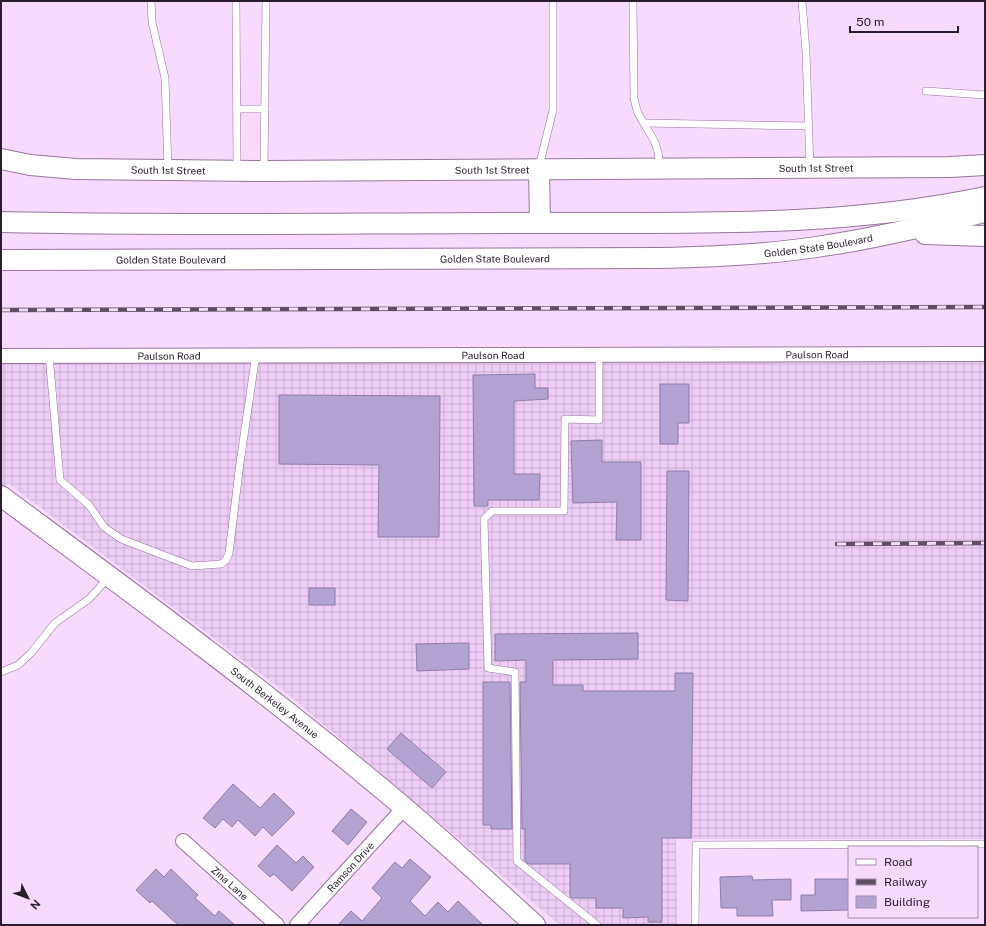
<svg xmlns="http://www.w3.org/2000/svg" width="986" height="926" font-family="'Public Sans',sans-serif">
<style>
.industrial{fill:url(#industrial-grid)}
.building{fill:#b2a3d3;stroke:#8c7dac}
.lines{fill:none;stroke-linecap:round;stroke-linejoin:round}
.lane-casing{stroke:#95759e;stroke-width:8}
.street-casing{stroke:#95759e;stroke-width:16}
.secondary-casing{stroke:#95759e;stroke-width:22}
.lane{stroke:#fff;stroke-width:7}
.street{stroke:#fff;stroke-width:14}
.secondary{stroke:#fff;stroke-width:20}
.rail-casing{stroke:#604f64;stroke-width:4.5}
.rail{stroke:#f7dafe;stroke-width:3;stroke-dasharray:9;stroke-linecap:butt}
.labels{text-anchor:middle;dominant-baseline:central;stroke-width:3.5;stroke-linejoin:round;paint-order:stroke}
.street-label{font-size:10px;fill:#291c2c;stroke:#f7dafe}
</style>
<defs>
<pattern id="industrial-grid" width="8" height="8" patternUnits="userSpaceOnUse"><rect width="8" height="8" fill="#edcdf6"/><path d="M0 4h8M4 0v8" fill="none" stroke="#cbafd3"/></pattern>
</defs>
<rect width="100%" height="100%" fill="#f7dafe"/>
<polygon class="industrial" points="985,356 985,839 676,839 677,925 560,925 285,692 8,483 1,492 1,361"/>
<g class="building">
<polygon points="535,374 535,388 548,388 548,399 514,401 514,474 540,474 539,500 488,500 488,506 474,506 473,375"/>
<polygon points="660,384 689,384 689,423 678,423 678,444 660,444"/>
<polygon points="279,395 440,396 439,537 378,537 379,465 279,464"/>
<polygon points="602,440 602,462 641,462 641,540 616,540 617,502 573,503 571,441"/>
<polygon points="667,471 689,471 688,601 666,600"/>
<rect x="309" y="588" width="26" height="17"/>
<polygon points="638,633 638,659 553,660 553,685 583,685 583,691 675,691 675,673 693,673 691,838 662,838 662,922 648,922 648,917 623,918 623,908 596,908 596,898 572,898 570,897 570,864 528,864 525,861 525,829 522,829 520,682 526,682 526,660 495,661 495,634"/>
<polygon points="469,643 469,669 417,671 416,644"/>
<polygon points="483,682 510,682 512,829 491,829 491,825 483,825"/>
<polygon points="401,733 446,772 432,788 387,749"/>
<polygon points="233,784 260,808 274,793 295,813 272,836 263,827 255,836 238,820 232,827 223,819 215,828 203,818"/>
<polygon points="351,809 367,822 348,845 332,831"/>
<polygon points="277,845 296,863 303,856 314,867 292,891 274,874 270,877 258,866"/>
<polygon points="410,859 431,877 410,901 425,916 438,902 448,912 458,901 483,925 338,925 351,911 362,921 382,898 372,888 395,862 402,868"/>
<polygon points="156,869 164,877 171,869 198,895 195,898 215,916 219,911 235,925 178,925 152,901 150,903 136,890"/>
<polygon points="752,876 753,880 791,879 791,900 772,900 773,916 737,916 737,908 721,908 720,877"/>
<polygon points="815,879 849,879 849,910 801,911 801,895 815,895"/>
</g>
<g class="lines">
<defs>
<g id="lane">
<polyline points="151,1 152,22 165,78 168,169"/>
<polyline points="236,1 237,169"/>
<path d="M 633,1 L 634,98 C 635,102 636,108 638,113 C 648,134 660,141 659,167"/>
<polyline points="802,1 806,52 810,167"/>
<polyline points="926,91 985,95"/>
<polyline points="237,109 265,109"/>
<polyline points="645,123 809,126"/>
<polyline points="539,167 553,110 553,1"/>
<polyline points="264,171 266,1"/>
<polyline points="49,355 60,480 89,505 104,527 121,539 192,566 221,564 226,560 229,553 240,463 256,354"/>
<polyline points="1,672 18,665 31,653 55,623 89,599 108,578"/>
<polyline points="597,925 517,861 515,672 488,668 484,519 492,511 564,511 565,419 599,420 599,354"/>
<polyline points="695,925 696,845 985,844"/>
</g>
<g id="street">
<path id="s1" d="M 1,356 L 985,354"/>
<path id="s2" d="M 183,841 L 277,925"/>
<path id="s3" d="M 297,925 L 404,808"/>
</g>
<g id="secondary">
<path id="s4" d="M 1,159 L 30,165 L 76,169 L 264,171 L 950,167 L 985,165"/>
<polyline points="539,169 540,223"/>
<path d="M 1,222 C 176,226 351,223 526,223 C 679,222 834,229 985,197"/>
<polyline points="925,234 985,236"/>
<path id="s5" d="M 1,260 L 658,258 C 711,257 764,255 816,247 C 873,239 929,225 985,212"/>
<path id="s6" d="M 1,496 C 125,588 251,680 370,779 C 427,825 481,876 535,925"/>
</g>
</defs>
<use href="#lane" class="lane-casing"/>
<use href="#street" class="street-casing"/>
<use href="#secondary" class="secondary-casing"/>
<use href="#lane" class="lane"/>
<use href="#street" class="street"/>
<use href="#secondary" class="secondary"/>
<defs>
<g id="rail">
<polyline points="1,310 985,307"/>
<polyline points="837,544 985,543"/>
</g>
</defs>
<use href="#rail" class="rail-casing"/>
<use href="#rail" class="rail"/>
</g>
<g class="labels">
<g class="street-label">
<text stroke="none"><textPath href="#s4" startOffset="816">South 1st Street</textPath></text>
<text stroke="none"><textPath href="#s4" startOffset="168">South 1st Street</textPath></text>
<text stroke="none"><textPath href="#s4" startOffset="492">South 1st Street</textPath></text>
<text stroke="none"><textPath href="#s5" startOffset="818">Golden State Boulevard</textPath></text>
<text stroke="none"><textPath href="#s5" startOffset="494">Golden State Boulevard</textPath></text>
<text stroke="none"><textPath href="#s5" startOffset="170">Golden State Boulevard</textPath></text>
<text stroke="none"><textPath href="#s1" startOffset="492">Paulson Road</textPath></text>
<text stroke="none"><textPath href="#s1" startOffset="816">Paulson Road</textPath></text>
<text stroke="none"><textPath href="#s1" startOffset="168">Paulson Road</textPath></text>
<text stroke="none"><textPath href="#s6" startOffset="343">South Berkeley Avenue</textPath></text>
<text stroke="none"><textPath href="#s3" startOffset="79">Ramson Drive</textPath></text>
<text stroke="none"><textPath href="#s2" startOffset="63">Zina Lane</textPath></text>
</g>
</g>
<rect width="986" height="926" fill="none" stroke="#291c2c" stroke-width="4"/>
<rect x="848" y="846" width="130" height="72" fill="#f7dafe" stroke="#a58eaa"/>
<rect x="856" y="859" width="20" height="6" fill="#ffffff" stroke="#a58eaa"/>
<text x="884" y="866" font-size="12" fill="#291c2c">Road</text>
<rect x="856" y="879" width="20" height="6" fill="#604f64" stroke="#a58eaa"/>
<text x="884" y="886" font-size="12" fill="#291c2c">Railway</text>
<rect x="856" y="896" width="20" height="12" fill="#b2a3d3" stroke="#a58eaa"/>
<text x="884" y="906" font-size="12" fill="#291c2c">Building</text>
<g transform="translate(28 898) rotate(132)" stroke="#f7dafe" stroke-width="3" paint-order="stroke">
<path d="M0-3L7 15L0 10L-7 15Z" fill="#291c2c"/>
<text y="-6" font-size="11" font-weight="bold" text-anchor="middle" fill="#291c2c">N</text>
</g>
<path d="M850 26v6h108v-6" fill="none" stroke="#291c2c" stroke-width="2"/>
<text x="856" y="26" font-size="12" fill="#291c2c" stroke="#f7dafe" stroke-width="3" paint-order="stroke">50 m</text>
</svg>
